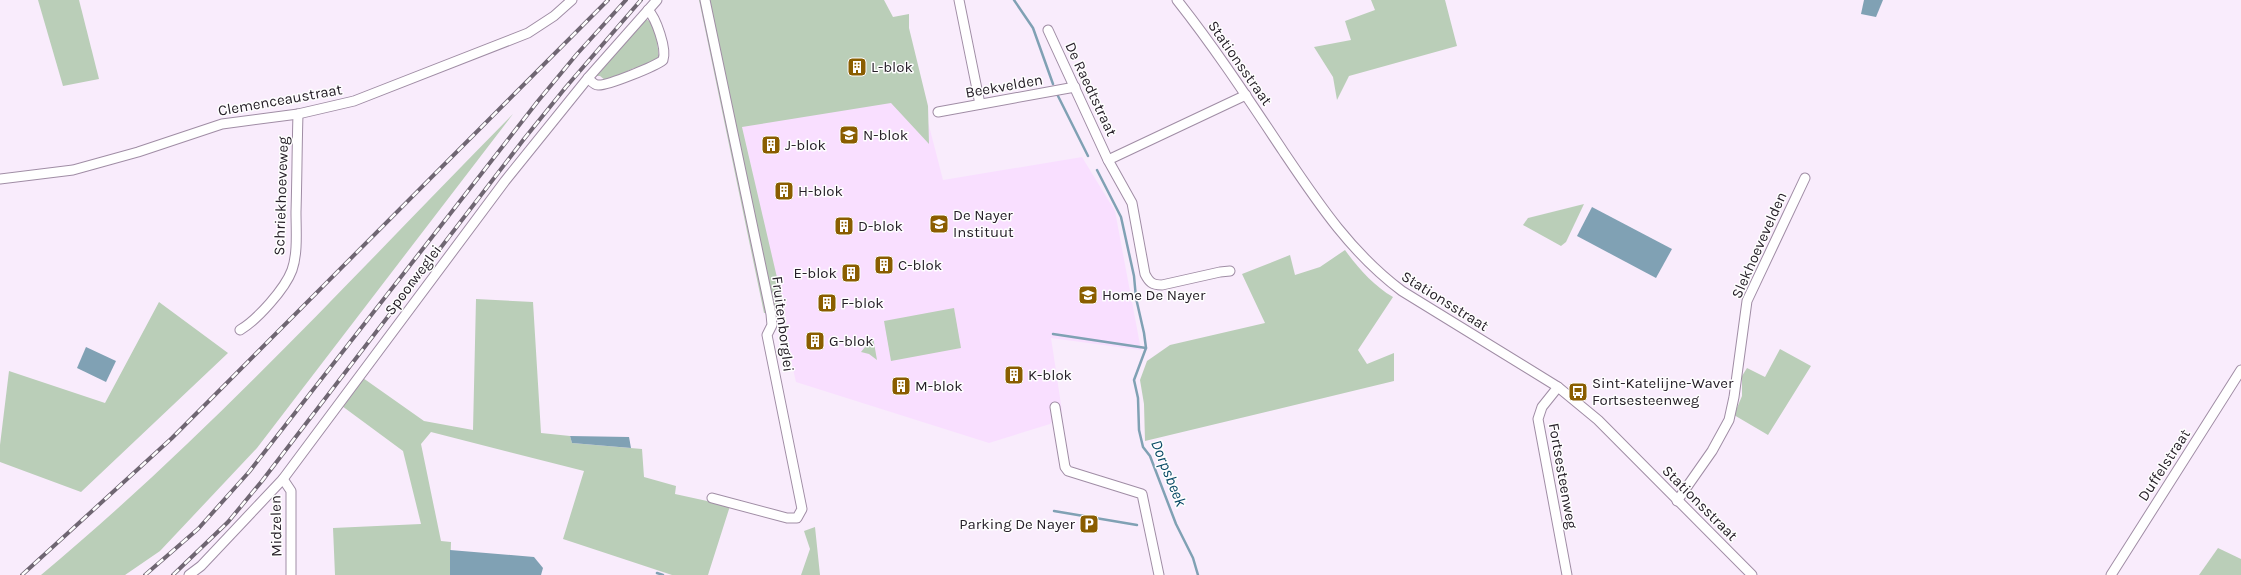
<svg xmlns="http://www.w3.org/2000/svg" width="2241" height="575" font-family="Karla,sans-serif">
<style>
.built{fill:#f9dfff}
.green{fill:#baceb8}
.water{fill:#80a1b4}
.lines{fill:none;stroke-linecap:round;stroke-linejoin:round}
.stream{stroke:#80a1b4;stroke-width:2.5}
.minor-casing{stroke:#a08da5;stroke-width:11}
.minor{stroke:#fff;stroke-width:9}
.rail-casing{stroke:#6f6672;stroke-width:4}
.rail{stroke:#fefefe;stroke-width:2.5;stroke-dasharray:8;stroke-linecap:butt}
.labels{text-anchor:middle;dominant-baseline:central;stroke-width:3;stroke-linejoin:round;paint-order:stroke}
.street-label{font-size:15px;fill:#272029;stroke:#fefefe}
.poi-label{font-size:15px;fill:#272029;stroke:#fefefe;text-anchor:start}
.water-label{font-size:16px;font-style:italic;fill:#0a4a66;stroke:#fefefe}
</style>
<rect width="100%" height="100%" fill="#f9ecfc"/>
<polygon class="built" points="902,21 943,180 1082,157 1115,211 1141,350 1051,338 1062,411 1050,424 989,443 796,382 755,200 753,174 742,127"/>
<g class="green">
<polygon points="38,0 79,0 99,79 63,86"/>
<polygon points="699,0 884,0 893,17 909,14 909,28 928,106 929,144 891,103 742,127 785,312 764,313"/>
<polygon points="1371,0 1445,0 1457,46 1349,76 1337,100 1333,77 1314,47 1351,40 1345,21 1375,10"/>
<polygon points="646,19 652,23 656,34 659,57 638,69 634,68 615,77 611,77 605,80 600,76 594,76"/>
<path d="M 513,114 L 257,448 L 160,551 L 125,575 L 41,575 C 210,434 359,270 513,114 Z"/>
<polygon points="1584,204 1566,242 1561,246 1523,225 1528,218"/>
<path d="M 1345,250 C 1358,268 1374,286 1393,297 L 1358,350 L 1367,364 L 1394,353 L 1394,381 L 1145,441 L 1144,404 L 1140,380 L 1147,361 L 1170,345 L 1265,323 L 1242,274 L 1290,255 L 1295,275 L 1320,267 Z"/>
<polygon points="476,299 533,302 541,433 570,436 572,443 642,449 644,477 676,486 675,494 730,506 708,575 672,575 563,539 584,471 431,432 421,444 441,541 451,542 450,575 335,575 333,528 421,524 403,451 342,406 363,378 424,421 473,430"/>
<polygon points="159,302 228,353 81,492 0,462 0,445 9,371 105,403"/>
<polygon points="954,308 961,348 891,361 884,321"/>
<polygon points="873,337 877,360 869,354 861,352"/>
<polygon points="1780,349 1811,366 1768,435 1734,415 1742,396 1742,376 1747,368 1765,377"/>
<polygon points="815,527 820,575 801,575 810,549 804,531"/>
<polygon points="2218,548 2241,559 2241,575 2199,575"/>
</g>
<g class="water">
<polygon points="1864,0 1883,0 1876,17 1861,14"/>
<polygon points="1592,207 1672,249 1656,278 1577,236"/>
<polygon points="86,347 116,361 106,382 77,368"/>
<polygon points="570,436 629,437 631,448 572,443"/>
<polygon points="450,550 534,557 543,568 541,575 450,575"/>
</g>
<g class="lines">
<g class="stream">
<polyline points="1014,0 1033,28 1053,84"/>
<polyline points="1057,94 1088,156"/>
<polyline points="1097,170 1121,217 1134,276 1136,298 1144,333 1146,348 1134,380 1138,398 1139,430 1143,447 1150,456 1176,524 1193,558 1198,575"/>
<polyline points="1053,334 1146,348"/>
<polyline points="1054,511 1137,525"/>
<polyline points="657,573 663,575"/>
</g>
<defs>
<g id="minor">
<polyline points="705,0 771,314 772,325 767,335 802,509 797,518 787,518 712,498"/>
<polyline points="959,0 980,104"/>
<path d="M 1177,0 C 1215,48 1249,100 1283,151 C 1318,203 1351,253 1402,291 L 1558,387 L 1598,420 L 1752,575"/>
<path d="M 1048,30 L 1108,160 L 1132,203 L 1145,274 C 1149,282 1152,285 1162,285 L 1220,272 L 1230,271"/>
<path d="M 588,78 C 591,81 594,85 598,85 C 607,86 656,66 663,60 C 667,49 656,18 648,10"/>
<polyline points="938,112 1075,87"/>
<polyline points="1108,160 1246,95"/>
<polyline points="0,179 73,170 138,152 222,124 298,114 354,101 528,33 554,16 572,0"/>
<path d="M 240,330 C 257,320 285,289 292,270 C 298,253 296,230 296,212 C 297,179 297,147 298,114"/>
<polyline points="1558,387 1542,407 1538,419 1567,575"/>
<polyline points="1055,407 1065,467 1068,471 1142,494 1159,575"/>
<polyline points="283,479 291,491 291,575"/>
<polyline points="1677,501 1712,451 1729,420 1734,397 1747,301 1805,178"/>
<polyline points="189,575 201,566 283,479 505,181 588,78 657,0"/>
<polyline points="2111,575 2241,370"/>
</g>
</defs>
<use href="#minor" class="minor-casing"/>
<use href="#minor" class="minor"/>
<defs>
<g id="rail">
<polyline points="22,575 172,438 608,0"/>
<polyline points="145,575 198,529 249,472 538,101 577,54 626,0"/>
<polyline points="173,575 228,522 262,481 524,139 566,87 641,0"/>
</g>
</defs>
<use href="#rail" class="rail-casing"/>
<use href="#rail" class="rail"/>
</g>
<defs>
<symbol id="building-square" viewBox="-11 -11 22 22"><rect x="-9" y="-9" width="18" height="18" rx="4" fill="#8a5d00" stroke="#fefefe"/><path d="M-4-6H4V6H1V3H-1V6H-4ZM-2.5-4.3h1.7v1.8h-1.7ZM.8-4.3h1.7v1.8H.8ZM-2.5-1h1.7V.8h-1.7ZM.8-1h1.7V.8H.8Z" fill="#fff"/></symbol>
<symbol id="university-square" viewBox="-11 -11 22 22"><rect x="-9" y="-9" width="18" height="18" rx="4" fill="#8a5d00" stroke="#fefefe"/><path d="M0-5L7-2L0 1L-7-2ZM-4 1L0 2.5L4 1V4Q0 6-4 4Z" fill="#fff"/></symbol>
<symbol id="bus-square" viewBox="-11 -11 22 22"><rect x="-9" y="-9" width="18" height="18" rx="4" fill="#8a5d00" stroke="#fefefe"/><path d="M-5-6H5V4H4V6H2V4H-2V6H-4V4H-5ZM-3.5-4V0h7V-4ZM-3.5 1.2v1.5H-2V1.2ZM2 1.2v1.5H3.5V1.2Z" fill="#fff"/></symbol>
<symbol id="parking-square" viewBox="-11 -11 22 22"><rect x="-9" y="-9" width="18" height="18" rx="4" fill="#8a5d00" stroke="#fefefe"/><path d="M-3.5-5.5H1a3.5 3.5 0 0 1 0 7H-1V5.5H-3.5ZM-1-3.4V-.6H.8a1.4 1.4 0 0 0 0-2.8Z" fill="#fff"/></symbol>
</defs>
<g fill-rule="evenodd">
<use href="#building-square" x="846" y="56" width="22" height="22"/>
<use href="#university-square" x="838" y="124" width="22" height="22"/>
<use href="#building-square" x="760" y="134" width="22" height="22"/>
<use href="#building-square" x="773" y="180" width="22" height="22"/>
<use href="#university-square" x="928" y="213" width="22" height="22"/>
<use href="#building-square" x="833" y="215" width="22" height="22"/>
<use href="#building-square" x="873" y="254" width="22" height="22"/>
<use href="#building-square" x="840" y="262" width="22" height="22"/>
<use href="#university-square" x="1077" y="284" width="22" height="22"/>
<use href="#building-square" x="816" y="292" width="22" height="22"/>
<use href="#building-square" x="804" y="330" width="22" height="22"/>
<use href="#building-square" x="1003" y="364" width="22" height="22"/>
<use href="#building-square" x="890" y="375" width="22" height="22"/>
<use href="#bus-square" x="1567" y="381" width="22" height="22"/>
<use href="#parking-square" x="1078" y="513" width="22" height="22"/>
</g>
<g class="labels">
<g class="street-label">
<text transform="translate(1240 63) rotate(55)">Stationsstraat</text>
<text transform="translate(1004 86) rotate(-10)">Beekvelden</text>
<text transform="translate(1091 89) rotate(65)">De Raedtstraat</text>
<text transform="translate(280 100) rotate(-10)">Clemenceaustraat</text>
<text transform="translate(281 196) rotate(-88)">Schriekhoeveweg</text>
<text transform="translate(1759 245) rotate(-66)">Slekhoevevelden</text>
<text transform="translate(413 280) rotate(-53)">Spoorweglei</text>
<text transform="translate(1445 301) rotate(32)">Stationsstraat</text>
<text transform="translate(783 324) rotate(83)">Fruitenborglei</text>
<text transform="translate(2164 465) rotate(-57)">Duffelstraat</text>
<text transform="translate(1563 476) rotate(80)">Fortsesteenweg</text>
<text transform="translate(1700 503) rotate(45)">Stationsstraat</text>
<text transform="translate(276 526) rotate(-91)">Midzelen</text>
</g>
<g class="poi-label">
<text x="871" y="67">L-blok</text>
<text x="863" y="135">N-blok</text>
<text x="785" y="145">J-blok</text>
<text x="798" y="191">H-blok</text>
<text x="953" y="215">De Nayer<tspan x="953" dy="17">Instituut</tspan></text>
<text x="858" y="226">D-blok</text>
<text x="898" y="265">C-blok</text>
<text x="837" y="273" text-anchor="end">E-blok</text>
<text x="1102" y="295">Home De Nayer</text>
<text x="841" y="303">F-blok</text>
<text x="829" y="341">G-blok</text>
<text x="1028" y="375">K-blok</text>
<text x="1592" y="383">Sint-Katelijne-Waver<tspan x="1592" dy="17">Fortsesteenweg</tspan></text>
<text x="915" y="386">M-blok</text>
<text x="1075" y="524" text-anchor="end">Parking De Nayer</text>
</g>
<g class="water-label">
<text transform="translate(1169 473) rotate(68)">Dorpsbeek</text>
</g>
</g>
</svg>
